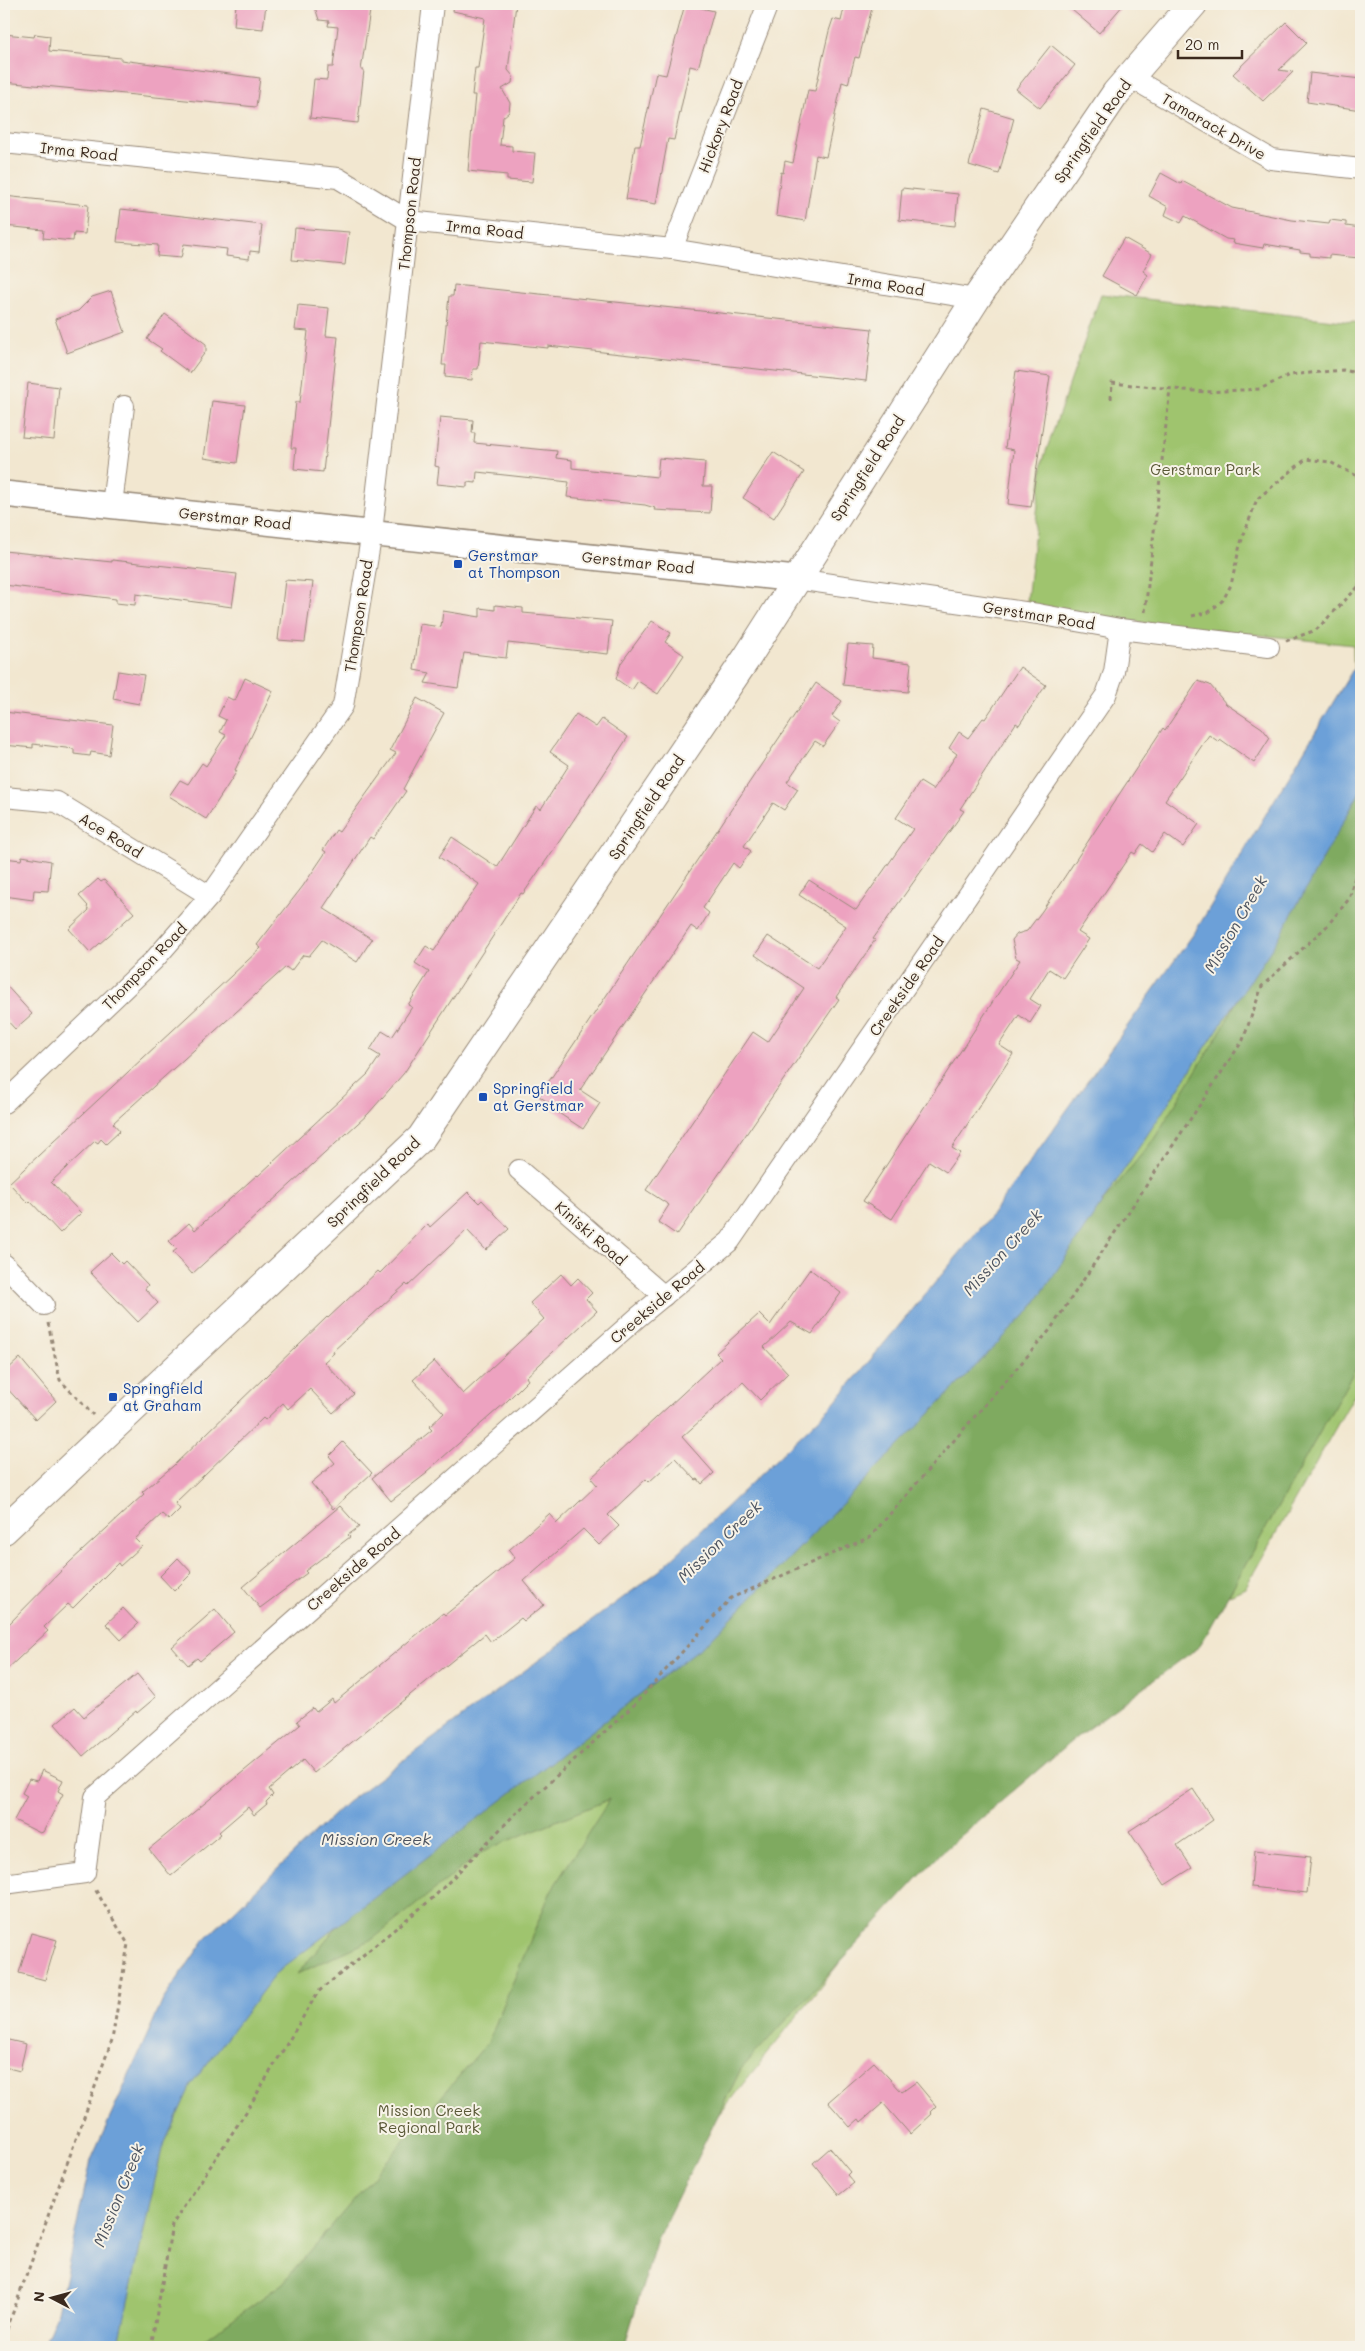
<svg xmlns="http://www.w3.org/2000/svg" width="1365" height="2351" font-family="Mali,sans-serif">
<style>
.green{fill:#9fc46e;stroke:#6d7746}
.forest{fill:#7faa61;stroke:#5d6a40}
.water{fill:#6ca0d8;stroke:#54657b}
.building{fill:#eda2c0}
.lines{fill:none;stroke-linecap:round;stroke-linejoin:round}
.minor-casing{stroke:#968877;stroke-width:22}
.tertiary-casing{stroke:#968877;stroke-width:28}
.secondary-casing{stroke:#968877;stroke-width:30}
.path{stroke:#968877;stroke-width:3;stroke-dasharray:4 4;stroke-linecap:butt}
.minor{stroke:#fff;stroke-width:20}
.tertiary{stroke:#fff;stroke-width:25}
.secondary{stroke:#fff;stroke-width:28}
.transit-dot{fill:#1a4fb4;stroke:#f7f3e8;stroke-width:2}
.labels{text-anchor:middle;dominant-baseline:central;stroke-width:4;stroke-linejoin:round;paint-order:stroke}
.street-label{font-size:15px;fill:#3b2a1e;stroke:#f7f3e8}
.park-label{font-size:15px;fill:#595836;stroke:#f7f3e8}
.transit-label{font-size:15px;fill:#164399;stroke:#f7f3e8;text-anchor:start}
.water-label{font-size:16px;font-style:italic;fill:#4c535f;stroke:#f7f3e8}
</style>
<rect width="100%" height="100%" fill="#f7f3e8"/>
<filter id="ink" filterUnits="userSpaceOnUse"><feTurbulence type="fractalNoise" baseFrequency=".02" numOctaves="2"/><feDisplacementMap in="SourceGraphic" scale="10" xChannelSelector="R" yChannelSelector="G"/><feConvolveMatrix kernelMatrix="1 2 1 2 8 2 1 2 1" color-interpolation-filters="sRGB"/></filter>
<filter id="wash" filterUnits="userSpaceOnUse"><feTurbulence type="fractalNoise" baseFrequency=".0096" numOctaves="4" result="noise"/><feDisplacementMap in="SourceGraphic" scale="20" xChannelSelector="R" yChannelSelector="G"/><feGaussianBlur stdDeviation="1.12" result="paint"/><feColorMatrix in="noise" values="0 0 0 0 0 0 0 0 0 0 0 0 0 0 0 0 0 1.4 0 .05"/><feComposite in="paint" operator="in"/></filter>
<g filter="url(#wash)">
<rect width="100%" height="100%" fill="#f2e7d0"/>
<polygon class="green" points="1101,294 1361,323 1361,1383 1245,1588 1076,1666 617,2242 563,2347 82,2347 174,2106 258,1972 664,1658 1356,799 1353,645 1026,610 1043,460"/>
<polygon class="forest" points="1361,757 1361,1359 1200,1646 1074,1739 941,1853 741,2069 657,2239 624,2347 194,2347 283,2283 488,2042 551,1891 610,1799 483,1851 373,1939 297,1974 341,1922 1029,1294 1154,1139 1226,1022"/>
<polygon class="water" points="1361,656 1361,790 1278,939 1031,1309 708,1642 276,1973 191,2085 162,2149 118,2347 43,2347 58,2311 91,2160 163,2000 205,1939 346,1803 659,1571 830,1408 990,1217 1195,932"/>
<g id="blocks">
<g class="building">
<polygon points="236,4 266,4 263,29 234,26"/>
<polygon points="314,4 371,4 361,70 364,70 358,123 310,118 314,79 327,80 328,67 333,67 338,27 328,26 329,21 319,20"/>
<polygon points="454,4 516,4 508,70 513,76 512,83 502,89 510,103 509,112 503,117 500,145 512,146 512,151 535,153 532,182 507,180 507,175 468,171 475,95 472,95 475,68 478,68 485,18 453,11"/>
<polygon points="685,4 714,11 698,68 690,66 674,140 668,139 656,204 626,199 635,146 640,146 656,73 666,75"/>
<polygon points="845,4 873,4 859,58 855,57 848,84 842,82 826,157 816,155 805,221 776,216 781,172 783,173 785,161 793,163 808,90 815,91 829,31 833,19 841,21"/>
<polygon points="1065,4 1124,4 1099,33"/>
<polygon points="1286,22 1307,43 1279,70 1293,72 1263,101 1233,74"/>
<polygon points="4,34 34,37 35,34 50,36 49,51 121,58 121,60 260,78 256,107 4,82"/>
<polygon points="1051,45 1075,65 1040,108 1016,89"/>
<polygon points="1310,73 1361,79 1361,110 1307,102"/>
<polygon points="984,109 1014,118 999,174 969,165"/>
<polygon points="1161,173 1181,184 1182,181 1232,208 1292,220 1329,224 1330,220 1346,222 1346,226 1361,228 1359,258 1329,255 1329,258 1310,256 1310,253 1300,252 1300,250 1264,244 1263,248 1233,243 1234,240 1226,239 1185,216 1181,223 1165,215 1168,207 1149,196"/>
<polygon points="902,188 958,194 955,226 899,220"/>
<polygon points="4,196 88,205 85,234 74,233 73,241 43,238 44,230 4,226"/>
<polygon points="121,209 262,225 259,252 250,251 249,259 226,256 227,249 184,244 181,258 157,256 158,245 117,242"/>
<polygon points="295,228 349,232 345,265 292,260"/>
<polygon points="1124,238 1152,254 1143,271 1148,275 1137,295 1102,276"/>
<polygon points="454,285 872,329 866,381 548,346 548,348 481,341 478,369 473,369 472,380 445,377 446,365 442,365 449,296 453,296"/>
<polygon points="111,291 125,332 67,353 55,319 78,311 92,297"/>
<polygon points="298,305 329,308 326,336 338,337 323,472 294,469 296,448 291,448 296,402 300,402 308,331 295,330"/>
<polygon points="165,314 206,344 206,351 190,373 160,351 162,349 147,339"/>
<polygon points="1016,371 1050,376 1031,507 1008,504 1014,450 1005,448"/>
<polygon points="28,383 59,387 54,440 22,437"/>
<polygon points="212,401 245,405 237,463 204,458"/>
<polygon points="440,417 473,420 472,433 475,433 474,443 557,451 556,458 572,460 572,468 657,477 659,458 705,462 703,486 712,486 710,513 654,510 655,508 645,505 567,497 569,482 477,472 476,483 467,482 467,487 437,484 439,467 435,466"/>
<polygon points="773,452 804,472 774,518 743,498"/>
<polygon points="4,551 112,562 112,560 237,574 232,607 136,594 135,605 116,603 116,599 4,585"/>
<polygon points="285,580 313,582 305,642 278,640"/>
<polygon points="495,605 523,608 523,613 612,621 608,654 508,643 506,658 464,653 458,688 425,683 430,673 414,670 420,624 441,627 443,611 480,617 480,608 495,610"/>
<polygon points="652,621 671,633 665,642 684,655 658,694 638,681 632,690 616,679 621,663"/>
<polygon points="848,644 873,646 872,658 911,663 908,692 843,685"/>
<polygon points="1020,667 1046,685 1019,725 1016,723 960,809 964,811 873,939 875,940 836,997 839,999 677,1235 658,1222 669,1205 646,1190 753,1032 768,1042 804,988 755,955 768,936 817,968 846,926 799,895 809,880 856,910 913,829 896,818 920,782 933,790 957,754 949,748 959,732 968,738 983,718 985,719"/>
<polygon points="118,671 144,675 139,704 113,699"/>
<polygon points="245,678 273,691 235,770 237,771 206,819 169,796 180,780 188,784 202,763 206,766 226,735 220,732 226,720 218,716 227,697 235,701"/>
<polygon points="1198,681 1210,685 1226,704 1262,728 1270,738 1254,763 1220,739 1219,742 1209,735 1165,800 1199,824 1183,847 1165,834 1152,852 1142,844 1135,854 1132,852 1078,932 1089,939 1063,978 1049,969 1030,999 1041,1006 1030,1023 1019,1015 999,1045 1013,1054 952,1148 960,1153 946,1172 929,1161 892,1219 863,1201 1020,960 1016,958 1012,940 1017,934 1027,931 1042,911 1163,728 1165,730"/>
<polygon points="816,683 842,701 832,716 840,722 823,746 815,741 787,782 798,789 784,810 773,803 744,846 751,851 739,868 733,863 703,908 709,913 698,931 691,926 580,1090 600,1103 583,1129 551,1108 553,1106 539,1096"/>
<polygon points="417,698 444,713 403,789 406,791 373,839 370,837 323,908 372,939 357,962 322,940 309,956 303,955 291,971 286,967 113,1123 120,1131 106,1144 101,1139 98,1143 95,1141 51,1182 81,1213 60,1233 30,1201 28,1203 9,1183 261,948 257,945 303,886 326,852 323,850 336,830 339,832 396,753 390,750"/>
<polygon points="4,712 113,725 109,755 91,752 90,756 74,754 74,749 33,744 33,748 4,745"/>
<polygon points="576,714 596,727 602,719 628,737 563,836 523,894 521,893 404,1073 368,1114 192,1274 173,1252 177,1249 169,1241 189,1223 195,1230 257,1175 258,1176 368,1074 380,1056 370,1050 382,1031 392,1037 412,1007 408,1005 429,972 415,963 426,946 434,951 479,884 439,857 452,837 497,867 536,806 541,809 569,765 550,752"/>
<polygon points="22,856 51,861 48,891 34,890 33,900 4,896 4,858 21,860"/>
<polygon points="98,879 101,882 104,880 134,913 90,952 69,929 89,910 87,907 88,906 79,896"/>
<polygon points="4,983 32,1014 15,1029 4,1017"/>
<polygon points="468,1192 479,1203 482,1200 509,1229 486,1250 467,1230 408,1286 406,1284 333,1351 334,1353 324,1362 354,1394 333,1413 310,1389 288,1409 283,1403 265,1420 263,1418 175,1503 180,1509 169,1520 162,1514 135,1539 142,1546 120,1566 118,1563 73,1608 68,1604 44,1627 48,1631 4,1672 4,1629 70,1562 144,1494 142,1492 173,1466 327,1317 328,1318 378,1271 380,1273 428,1224 430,1227"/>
<polygon points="111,1253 122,1264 125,1261 148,1285 145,1289 158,1303 138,1322 90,1272"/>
<polygon points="810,1269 841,1293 812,1334 791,1322 764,1347 788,1373 760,1400 743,1382 682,1437 714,1473 702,1484 698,1479 696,1480 675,1458 649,1482 646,1479 608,1515 619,1526 599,1545 583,1529 524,1581 544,1605 524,1621 521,1618 491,1642 485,1634 314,1773 303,1760 269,1789 273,1795 266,1802 267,1804 254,1815 248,1807 219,1832 221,1834 171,1876 149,1849 300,1725 297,1721 313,1708 316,1712 332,1699 334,1703 443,1613 445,1615 515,1558 509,1550 549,1514 557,1523 597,1485 591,1478 721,1358 716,1353 759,1314 770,1325"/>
<polygon points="561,1274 571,1285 578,1278 592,1293 586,1299 597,1311 526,1377 528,1380 506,1402 426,1472 427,1473 391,1501 372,1478 432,1430 429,1427 444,1413 413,1380 434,1361 463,1394 544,1319 530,1303"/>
<polygon points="20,1358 56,1401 36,1420 4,1385 4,1373"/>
<polygon points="343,1442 372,1473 333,1509 311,1483 335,1463 329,1456"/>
<polygon points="340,1506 359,1527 348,1535 350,1537 305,1571 307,1573 260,1608 243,1587"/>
<polygon points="178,1558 192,1573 174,1591 160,1576"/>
<polygon points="123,1608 138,1624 121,1640 106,1624"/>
<polygon points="215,1609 234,1632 200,1661 197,1658 188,1665 172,1647"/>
<polygon points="137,1674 156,1697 137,1713 136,1711 83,1756 55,1724 75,1707 84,1717"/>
<polygon points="42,1770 63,1780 58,1791 63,1794 43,1832 40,1833 14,1820 27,1796 22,1793 29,1779 37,1781"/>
<polygon points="1193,1789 1213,1820 1177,1845 1192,1868 1165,1885 1129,1831"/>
<polygon points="1254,1851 1311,1857 1307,1893 1251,1887"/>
<polygon points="31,1933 57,1940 45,1980 19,1973"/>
<polygon points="4,2039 26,2044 20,2071 4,2067"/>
<polygon points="874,2062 902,2092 916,2082 936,2106 930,2112 932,2114 910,2134 883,2103 861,2122 859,2119 850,2127 828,2102"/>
<polygon points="830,2148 850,2172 847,2175 854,2183 839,2195 813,2163"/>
</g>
</g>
</g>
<g filter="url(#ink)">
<use href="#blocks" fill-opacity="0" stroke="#968877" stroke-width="1"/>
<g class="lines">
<defs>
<g id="minor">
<polyline points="1130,77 1271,159 1361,169"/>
<polyline points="4,143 338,178 409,221 672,249 976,299"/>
<polyline points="672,249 768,4"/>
<polyline points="112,505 124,406"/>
<polyline points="796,579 1038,614 1120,629 1269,647"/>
<polyline points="4,797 57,802 210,896"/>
<polyline points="4,1103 154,960 210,896 343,706 372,532 433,4"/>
<polyline points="519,1170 664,1296"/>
<polyline points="4,1264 44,1305"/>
<polyline points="4,1884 85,1873 95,1797 638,1317 730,1241 1106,695 1114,672 1120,629"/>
</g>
<polyline id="tertiary" points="4,494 796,579"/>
<polyline id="secondary" points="4,1530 421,1138 748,656 976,299 1116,93 1193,4"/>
</defs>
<use href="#minor" class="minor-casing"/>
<use href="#tertiary" class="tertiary-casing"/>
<use href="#secondary" class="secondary-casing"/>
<g class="path">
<polyline points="1111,399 1112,383 1205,392 1260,389 1289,375 1343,370 1361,374"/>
<polyline points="1145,612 1170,389"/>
<polyline points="1192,616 1209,612 1223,600 1231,585 1240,545 1257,499 1306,459 1330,462 1361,478"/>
<polyline points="1286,641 1316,630 1361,584"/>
<polyline points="48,1323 60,1380 93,1415"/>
<polyline points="4,2337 112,2040 128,1944 95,1889"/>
<polyline points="151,2347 172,2225 246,2112 318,1992 434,1897 514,1815 635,1704 731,1598 870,1537 1050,1330 1243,1040 1262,986 1327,926 1349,899 1361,855"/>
</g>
<use href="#minor" class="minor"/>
<use href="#tertiary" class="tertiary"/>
<use href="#secondary" class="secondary"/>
</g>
</g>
<g class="transit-dot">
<rect x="453" y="559" width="10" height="10" rx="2.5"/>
<rect x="478" y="1092" width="10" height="10" rx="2.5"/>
<rect x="108" y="1392" width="10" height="10" rx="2.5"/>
</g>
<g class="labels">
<g class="street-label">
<text transform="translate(720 126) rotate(-69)">Hickory Road</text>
<text transform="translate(1214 126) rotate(30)">Tamarack Drive</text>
<text transform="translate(1092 131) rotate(-55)">Springfield Road</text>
<text transform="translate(79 151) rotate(6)">Irma Road</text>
<text transform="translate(409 214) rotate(-84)">Thompson Road</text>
<text transform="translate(485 229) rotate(6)">Irma Road</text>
<text transform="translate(886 284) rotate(9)">Irma Road</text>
<text transform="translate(867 468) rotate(-57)">Springfield Road</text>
<text transform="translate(235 518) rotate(6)">Gerstmar Road</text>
<text transform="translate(638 562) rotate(6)">Gerstmar Road</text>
<text transform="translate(1039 615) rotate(9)">Gerstmar Road</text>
<text transform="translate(358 616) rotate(-81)">Thompson Road</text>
<text transform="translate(646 807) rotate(-56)">Springfield Road</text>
<text transform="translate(111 835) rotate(32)">Ace Road</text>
<text transform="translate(144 966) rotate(-46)">Thompson Road</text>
<text transform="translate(906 986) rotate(-55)">Creekside Road</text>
<text transform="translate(373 1182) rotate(-44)">Springfield Road</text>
<text transform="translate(591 1233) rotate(41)">Kiniski Road</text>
<text transform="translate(657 1302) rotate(-40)">Creekside Road</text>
<text transform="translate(353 1569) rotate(-41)">Creekside Road</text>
</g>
<g class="park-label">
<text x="1205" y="469">Gerstmar Park</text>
<text x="429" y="2110">Mission Creek<tspan x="429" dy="17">Regional Park</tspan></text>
</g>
<g class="transit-label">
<text x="468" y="555">Gerstmar<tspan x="468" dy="17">at Thompson</tspan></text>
<text x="493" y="1088">Springfield<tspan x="493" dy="17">at Gerstmar</tspan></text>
<text x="123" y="1388">Springfield<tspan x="123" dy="17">at Graham</tspan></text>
</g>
<g class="water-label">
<text transform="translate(1235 924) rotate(-60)">Mission Creek</text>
<text transform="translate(1002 1252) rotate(-48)">Mission Creek</text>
<text transform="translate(719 1541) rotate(-44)">Mission Creek</text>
<text x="376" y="1838">Mission Creek</text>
<text transform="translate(118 2195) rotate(-68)">Mission Creek</text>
</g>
</g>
<rect width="1365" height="2351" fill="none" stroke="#f7f3e8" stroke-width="20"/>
<g transform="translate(52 2298) rotate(276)" stroke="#f7f3e8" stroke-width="4" paint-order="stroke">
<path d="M0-4L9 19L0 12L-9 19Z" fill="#3b2a1e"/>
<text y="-8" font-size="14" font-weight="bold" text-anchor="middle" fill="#3b2a1e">N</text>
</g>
<path d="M1178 50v8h64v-8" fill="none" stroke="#3b2a1e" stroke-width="2.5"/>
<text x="1185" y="50" font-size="15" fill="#3b2a1e" stroke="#f7f3e8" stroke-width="4" paint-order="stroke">20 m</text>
</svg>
